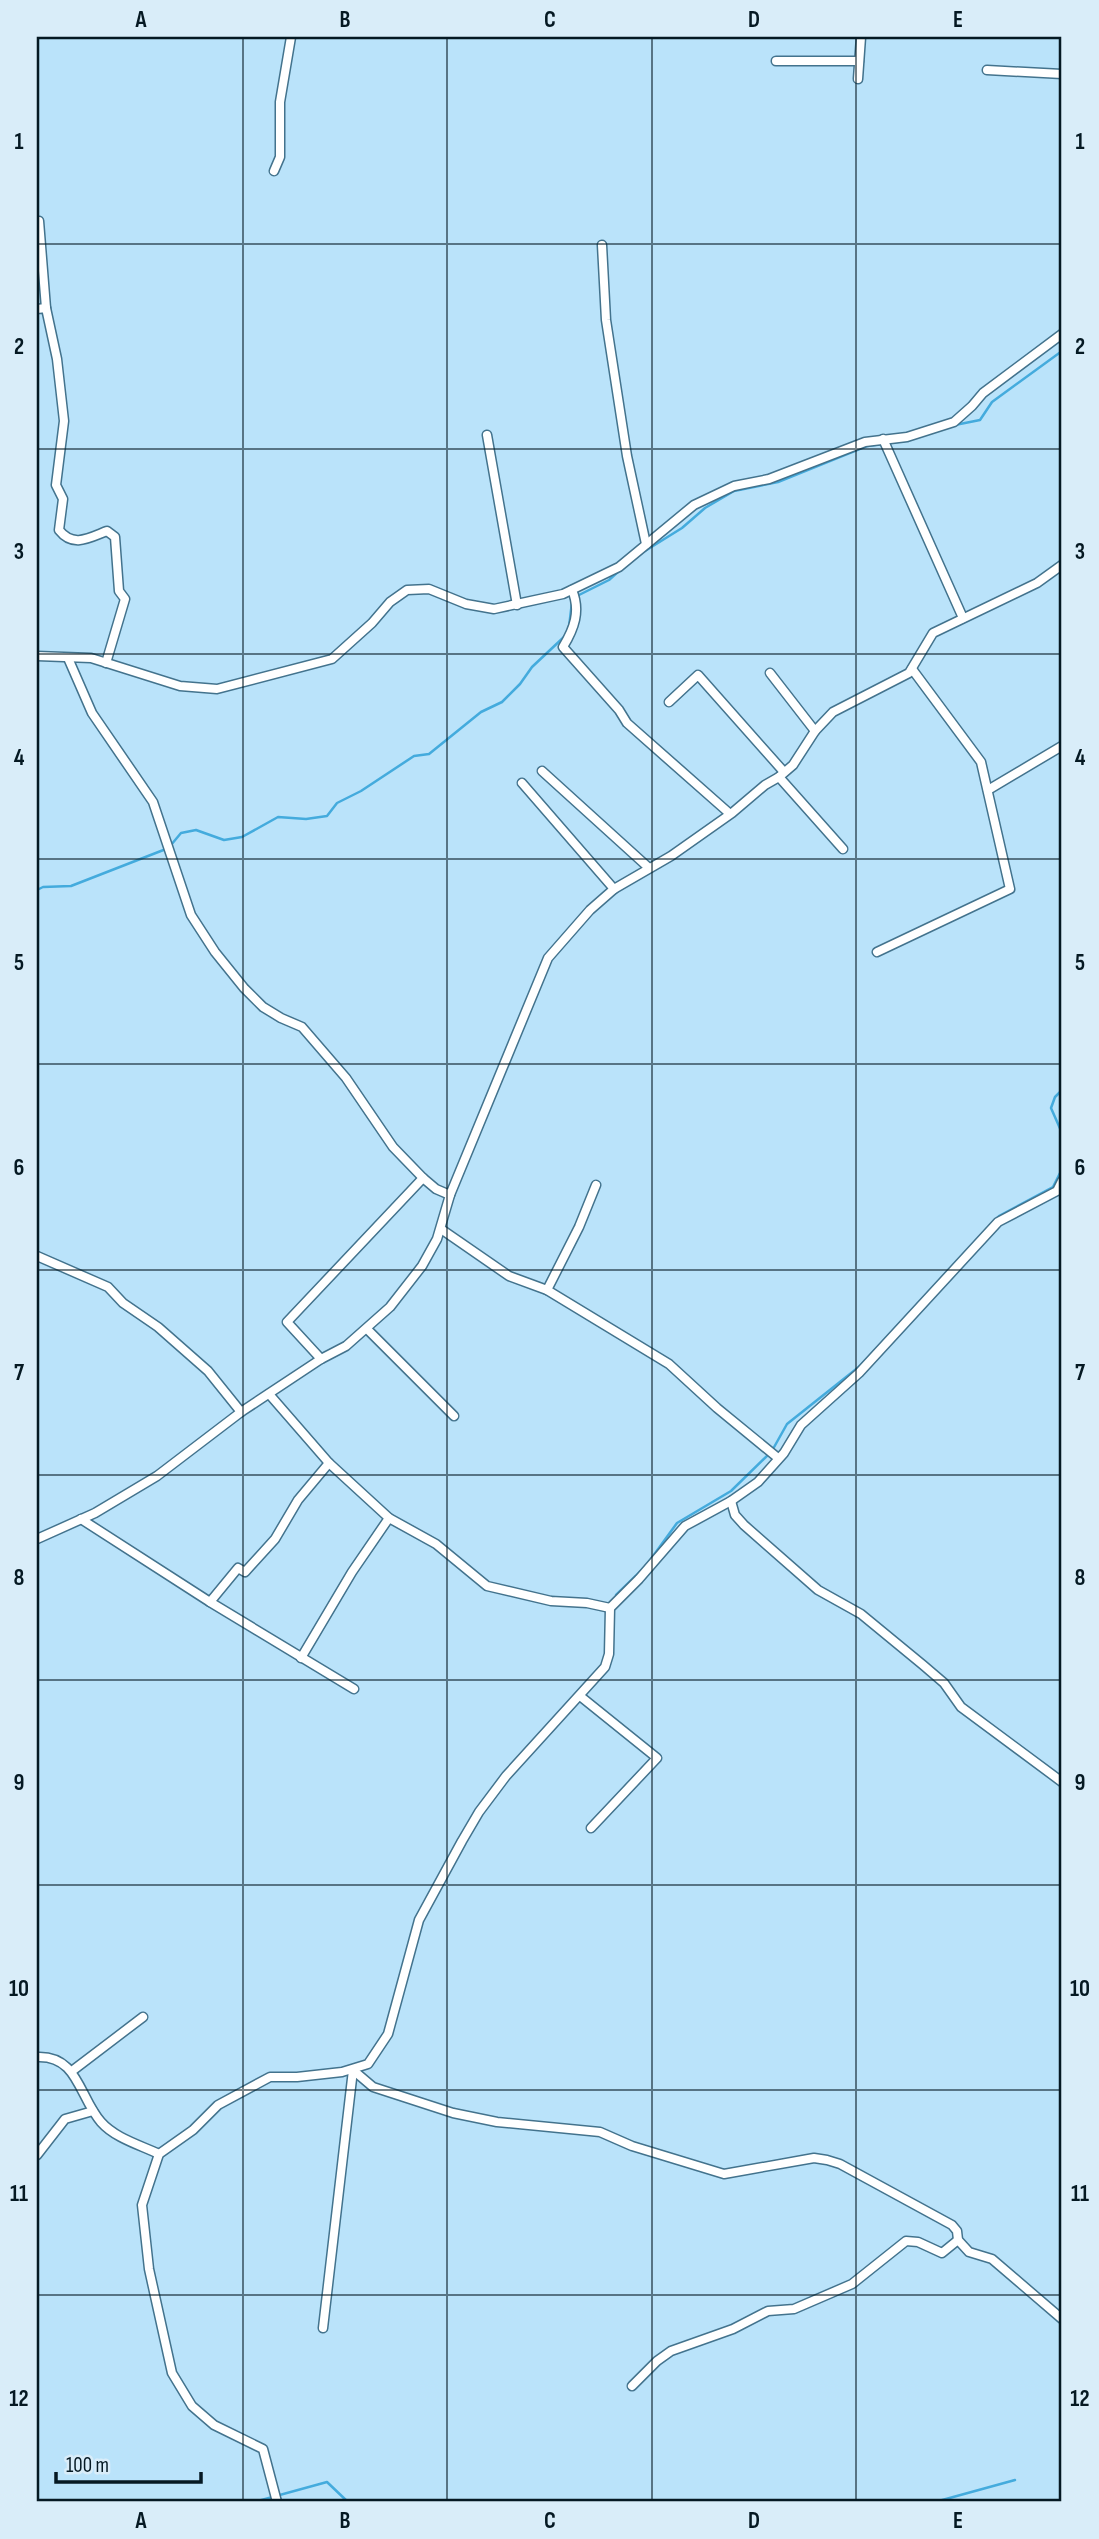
<svg xmlns="http://www.w3.org/2000/svg" width="1099" height="2539" font-family="'Sofia Sans Condensed',sans-serif">
<style>
.lines{fill:none;stroke-linecap:round;stroke-linejoin:round}
.stream{stroke:#44abdd;stroke-width:2.5}
.street-casing{stroke:#43738d;stroke-width:11}
.street{stroke:#fff;stroke-width:8}
.grid{fill:none;stroke:#051923;stroke-width:2;stroke-opacity:0.55}
.neatline{fill:none;stroke:#051923;stroke-width:2.5}
.grid-label{font-size:23px;text-anchor:middle;font-weight:bold;fill:#051923}
</style>
<rect width="100%" height="100%" fill="#bae3fa"/>
<g class="lines">
<g class="stream">
<polyline points="955,425 980,420 992,402 1062,351"/>
<polyline points="645,551 682,528 705,508 734,491 778,482 867,446 905,441"/>
<polyline points="575,597 609,580 620,570"/>
<polyline points="569,627 572,602"/>
<polyline points="171,845 181,833 196,830 224,840 242,837 278,817 306,819 327,816 337,803 361,791 414,756 429,754 481,712 502,702 520,684 532,667 565,636"/>
<polyline points="37,890 43,887 71,886 166,849"/>
<polyline points="1062,1090 1055,1097 1051,1108 1062,1133"/>
<polyline points="773,1449 787,1424 860,1366 999,1216 1053,1187 1062,1169"/>
<polyline points="648,1563 677,1523 731,1491 769,1454"/>
<polyline points="616,1595 644,1568"/>
<polyline points="254,2502 327,2482 348,2502"/>
<polyline points="935,2502 1015,2480"/>
</g>
<defs>
<g id="street">
<polyline points="776,61 859,61"/>
<polyline points="987,70 1062,74"/>
<polyline points="858,79 861,37"/>
<polyline points="274,171 280,157 280,102 291,37"/>
<polyline points="39,221 46,308"/>
<polyline points="602,245 606,320 627,456 646,544"/>
<path d="M 37,309 L 46,308 L 57,359 L 64,421 L 56,485 L 63,499 L 59,530 C 73,548 89,538 107,531 L 115,537 L 119,591 L 125,599 L 106,663"/>
<polyline points="487,435 517,605"/>
<polyline points="883,439 963,618"/>
<path d="M 572,590 C 581,611 574,629 563,647 L 619,710 L 627,723 L 729,813"/>
<polyline points="37,656 91,658 180,686 217,689 332,659 372,623 390,602 407,590 429,589 466,604 494,609 563,594 619,567 694,505 734,486 769,479 865,442 907,437 954,422 972,406 983,393 1062,334"/>
<polyline points="68,658 92,713 153,802 191,915 215,952 244,988 263,1007 281,1018 302,1027 346,1078 393,1147 423,1178 436,1189 450,1195"/>
<polyline points="770,673 815,731"/>
<polyline points="669,702 698,675 784,772"/>
<polyline points="542,771 649,868"/>
<polyline points="779,777 843,849"/>
<polyline points="522,783 614,889"/>
<polyline points="988,790 1062,746"/>
<polyline points="877,952 1010,889 981,762 912,669"/>
<polyline points="441,1229 509,1276 547,1290 669,1364 717,1408 778,1458"/>
<polyline points="37,1256 108,1287 123,1303 158,1327 208,1371 241,1412"/>
<polyline points="547,1290 579,1227 596,1185"/>
<polyline points="367,1329 454,1416"/>
<polyline points="321,1359 287,1322 423,1178"/>
<polyline points="269,1394 329,1463 389,1518 436,1544 487,1586 551,1601 587,1603 610,1608"/>
<polyline points="731,1501 735,1515 744,1525 818,1590 861,1614 923,1665 944,1683 961,1707 1062,1782"/>
<polyline points="81,1519 210,1602 354,1689"/>
<polyline points="37,1539 95,1513 157,1476 241,1412 321,1359 346,1346 390,1307 422,1266 437,1239 450,1195 548,958 590,910 614,889 671,856 732,813 765,785 779,777 793,765 815,731 833,712 909,673 933,633 1037,583 1062,565"/>
<polyline points="210,1602 238,1568 245,1572 275,1539 298,1500 329,1463"/>
<polyline points="301,1658 352,1572 389,1518"/>
<polyline points="580,1696 657,1758 591,1828"/>
<path d="M 37,2057 C 78,2055 79,2097 101,2122 C 115,2138 140,2145 159,2154"/>
<polyline points="353,2070 373,2087 453,2113 497,2122 600,2132 632,2146 724,2174 814,2158 827,2160 840,2164 952,2225 957,2231 958,2240 969,2252 992,2259 1062,2319"/>
<polyline points="72,2071 143,2017"/>
<polyline points="37,2155 65,2119 93,2111"/>
<polyline points="323,2328 353,2070"/>
<polyline points="632,2386 657,2361 671,2351 733,2329 768,2311 794,2309 852,2284 906,2241 918,2242 942,2253 958,2240"/>
<polyline points="277,2502 263,2449 214,2425 192,2406 172,2373 149,2269 142,2205 159,2154 193,2130 218,2105 270,2077 297,2077 342,2072 368,2064 388,2034 419,1920 462,1841 479,1812 506,1776 605,1667 609,1654 610,1608 639,1579 685,1526 731,1501 758,1482 784,1453 801,1425 859,1373 998,1222 1057,1191 1062,1181"/>
</g>
</defs>
<use href="#street" class="street-casing"/>
<use href="#street" class="street"/>
</g>
<path class="grid" d="M 243,37 L 243,2502M 447,37 L 447,2502M 652,37 L 652,2502M 856,37 L 856,2502M 37,244 L 1062,244M 37,449 L 1062,449M 37,654 L 1062,654M 37,859 L 1062,859M 37,1064 L 1062,1064M 37,1270 L 1062,1270M 37,1475 L 1062,1475M 37,1680 L 1062,1680M 37,1885 L 1062,1885M 37,2090 L 1062,2090M 37,2295 L 1062,2295"/>
<rect width="1099" height="2539" fill="none" stroke="#d9edf9" stroke-width="77"/>
<path d="M56 2472v10h145v-10" fill="none" stroke="#051923" stroke-width="3.5"/>
<text x="66" y="2472" font-size="21" fill="#051923" stroke="#d9edf9" stroke-width="5" paint-order="stroke">100 m</text>
<rect x="38" y="38" width="1022" height="2462" class="neatline"/>
<g class="grid-label">
<text x="141" y="27">A</text>
<text x="345" y="27">B</text>
<text x="550" y="27">C</text>
<text x="754" y="27">D</text>
<text x="958" y="27">E</text>
<text x="19" y="149">1</text>
<text x="1080" y="149">1</text>
<text x="19" y="354">2</text>
<text x="1080" y="354">2</text>
<text x="19" y="559">3</text>
<text x="1080" y="559">3</text>
<text x="19" y="765">4</text>
<text x="1080" y="765">4</text>
<text x="19" y="970">5</text>
<text x="1080" y="970">5</text>
<text x="19" y="1175">6</text>
<text x="1080" y="1175">6</text>
<text x="19" y="1380">7</text>
<text x="1080" y="1380">7</text>
<text x="19" y="1585">8</text>
<text x="1080" y="1585">8</text>
<text x="19" y="1790">9</text>
<text x="1080" y="1790">9</text>
<text x="19" y="1996">10</text>
<text x="1080" y="1996">10</text>
<text x="19" y="2201">11</text>
<text x="1080" y="2201">11</text>
<text x="19" y="2406">12</text>
<text x="1080" y="2406">12</text>
<text x="141" y="2528">A</text>
<text x="345" y="2528">B</text>
<text x="550" y="2528">C</text>
<text x="754" y="2528">D</text>
<text x="958" y="2528">E</text>
</g>
</svg>
